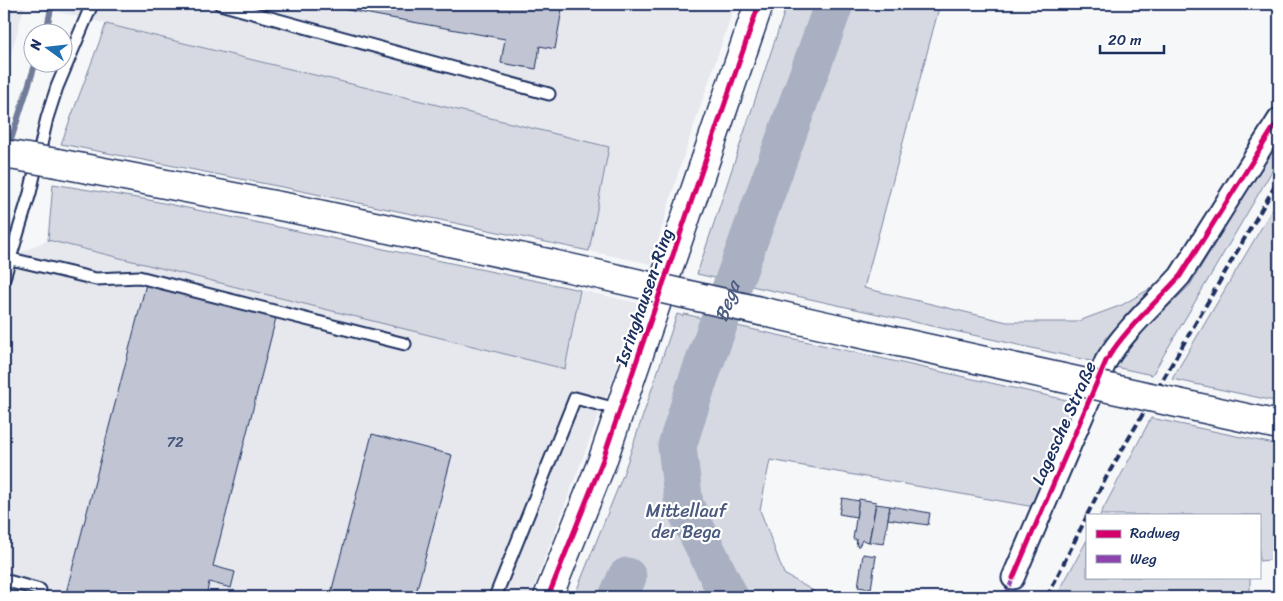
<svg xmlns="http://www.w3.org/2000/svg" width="1283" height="601" font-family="Sriracha,sans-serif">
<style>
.built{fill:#e6e8ee}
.green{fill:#d6d9e2;stroke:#7884a0}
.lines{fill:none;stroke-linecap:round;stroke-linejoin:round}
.stream{stroke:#707c99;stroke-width:6}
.river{stroke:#a9b0c1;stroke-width:39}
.building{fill:#c0c4d3;stroke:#1b2f5e}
.lane-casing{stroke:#1b2f5e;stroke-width:15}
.street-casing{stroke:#1b2f5e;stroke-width:25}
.secondary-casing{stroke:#1b2f5e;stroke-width:31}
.primary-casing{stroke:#1b2f5e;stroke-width:31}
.lane{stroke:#fff;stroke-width:11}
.street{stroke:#fff;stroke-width:21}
.secondary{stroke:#fff;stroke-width:28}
.primary{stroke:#fff;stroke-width:28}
.rail{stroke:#1b2f5e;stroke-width:4;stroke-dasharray:8 4;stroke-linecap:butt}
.primary-bridge-casing{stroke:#1b2f5e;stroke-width:31;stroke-linecap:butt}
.primary-bridge{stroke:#fff;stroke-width:28}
.quiet{stroke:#8e44ad;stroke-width:4;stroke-dasharray:8 4;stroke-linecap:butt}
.cycleway-casing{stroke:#fff;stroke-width:8}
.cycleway{stroke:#d6006c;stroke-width:5}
.labels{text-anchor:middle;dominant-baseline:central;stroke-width:4.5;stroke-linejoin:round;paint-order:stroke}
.number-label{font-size:15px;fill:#44547b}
.street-label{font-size:18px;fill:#1b2f5e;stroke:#fff}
.park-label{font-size:18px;fill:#4a5a7f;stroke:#fff}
.water-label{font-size:19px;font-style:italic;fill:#4d5c81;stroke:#fff}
</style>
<rect width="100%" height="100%" fill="#f6f7f9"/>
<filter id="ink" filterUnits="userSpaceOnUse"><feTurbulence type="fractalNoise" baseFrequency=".02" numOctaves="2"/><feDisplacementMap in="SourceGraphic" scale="10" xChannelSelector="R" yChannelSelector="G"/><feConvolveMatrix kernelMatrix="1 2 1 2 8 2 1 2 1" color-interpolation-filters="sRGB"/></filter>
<g filter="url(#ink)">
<g class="built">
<polygon points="4,4 25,4 8,65 4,67"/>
<polygon points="26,4 735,4 680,167 651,264 589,251 608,147"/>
<polygon points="48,240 565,369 580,290 638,303 612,381 530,597 4,597 4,260"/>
</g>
<g class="green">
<polygon points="787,4 940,4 864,288 1007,322 1076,322 1122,305 1151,288 1107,337 1095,362 697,274"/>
<polygon points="106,24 609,147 589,251 287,188 61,144"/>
<polygon points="1279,136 1279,159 1152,375 1115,367 1129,342 1143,326 1167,308 1190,285"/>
<polygon points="53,184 149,200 580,290 565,369 48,240"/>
<polygon points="1279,198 1279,402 1172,379"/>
<polygon points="677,314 683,316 684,314 1071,401 1088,407 1034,507 770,460 760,510 784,574 824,597 574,597 623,475"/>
<polygon points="1151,418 1279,445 1279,559 1259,561 1259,515 1100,515"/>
<polygon points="1087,540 1087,577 1250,577 1250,597 1056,597"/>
</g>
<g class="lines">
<g class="stream">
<polyline points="46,32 52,4"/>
<polyline points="8,149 36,62"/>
</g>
<g class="river">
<polyline points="618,597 627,577"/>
<path id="s1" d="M 729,597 L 684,505 L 677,446 L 696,386 L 834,4"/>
</g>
</g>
<g class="building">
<polygon points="315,4 563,4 555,49 540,46 536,69 501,63 505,39"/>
<polygon points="146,284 276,318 213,566 235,572 231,588 209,582 206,597 65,597"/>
<polygon points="372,434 452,455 415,597 330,597"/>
<polygon points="842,498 859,501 856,517 839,514"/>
<polygon points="859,499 876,502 869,542 862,540 859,546 857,546 856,539 853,539"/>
<polygon points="876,504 890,506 884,544 869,542"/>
<polygon points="890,506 930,513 928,525 888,519"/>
<polygon points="863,554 876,556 871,589 858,587"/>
</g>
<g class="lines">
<defs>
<g id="lane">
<polyline points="220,4 549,94"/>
<polyline points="11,259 96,279 139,277 405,344"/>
<polyline points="4,278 30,193 47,118 57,87 92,4"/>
<polyline points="4,580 40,590"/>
<polyline points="495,597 575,398 620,410"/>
</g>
<path id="street" d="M 1013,578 L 1106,361 C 1126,328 1155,304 1180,276 L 1279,119"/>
<polyline id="secondary" points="548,597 602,462 759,4"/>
<g id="primary">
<polyline points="57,163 295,209 552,264"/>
<polyline points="853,332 1058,377"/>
</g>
</defs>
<use href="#lane" class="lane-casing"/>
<use href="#street" class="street-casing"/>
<use href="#secondary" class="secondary-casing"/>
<use href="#primary" class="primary-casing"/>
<use href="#lane" class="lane"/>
<use href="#street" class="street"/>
<use href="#secondary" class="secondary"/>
<use href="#primary" class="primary"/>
<g class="rail">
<polyline points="1087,515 1107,476 1279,179"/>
<polyline points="1047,597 1087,516"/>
</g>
<defs>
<g id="primary-bridge">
<polyline points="4,154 57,163"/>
<polyline points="552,264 853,332"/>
<polyline points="1058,377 1279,425"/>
</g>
</defs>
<use href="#primary-bridge" class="primary-bridge-casing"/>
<use href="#primary-bridge" class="primary-bridge"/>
<polyline class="quiet" points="1005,597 1013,578"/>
<defs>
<g id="cycleway">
<path d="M 1013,578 L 1106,361 C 1126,328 1155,304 1180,276 L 1279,119"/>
<polyline points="548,597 602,462 759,4"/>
</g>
</defs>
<use href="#cycleway" class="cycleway-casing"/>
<use href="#cycleway" class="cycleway"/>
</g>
</g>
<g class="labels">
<g class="number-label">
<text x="175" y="442">72</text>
</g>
<g class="street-label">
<text transform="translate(644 297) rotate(-71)">Isringhausen-Ring</text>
<text transform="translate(1064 423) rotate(-66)">Lagesche Straße</text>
</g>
<g class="park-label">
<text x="686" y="511">Mittellauf<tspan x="686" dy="21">der Bega</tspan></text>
</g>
<g class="water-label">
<text stroke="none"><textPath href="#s1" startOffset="315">Bega</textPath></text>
</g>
</g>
<rect width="1283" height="601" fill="none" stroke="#fff" stroke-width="20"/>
<rect x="10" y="10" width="1263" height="581" fill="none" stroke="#1b2f5e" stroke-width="2" filter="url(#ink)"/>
<rect x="1086" y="514" width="175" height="65" fill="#ffffff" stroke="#a4acbf"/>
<rect x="1096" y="530" width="25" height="8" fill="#d6006c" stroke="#a4acbf"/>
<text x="1130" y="538" font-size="15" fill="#1b2f5e">Radweg</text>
<rect x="1096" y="555" width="25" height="8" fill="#8e44ad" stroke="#a4acbf"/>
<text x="1130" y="564" font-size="15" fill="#1b2f5e">Weg</text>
<g transform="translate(48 48) rotate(285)"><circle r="24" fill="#ffffff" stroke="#a4acbf"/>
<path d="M0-4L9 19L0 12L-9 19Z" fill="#1f6fb2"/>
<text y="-8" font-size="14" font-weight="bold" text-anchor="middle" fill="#1b2f5e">N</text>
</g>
<path d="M1100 45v8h64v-8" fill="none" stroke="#1b2f5e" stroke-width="2.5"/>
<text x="1108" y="45" font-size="15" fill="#1b2f5e" stroke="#ffffff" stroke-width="4" paint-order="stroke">20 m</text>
</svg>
